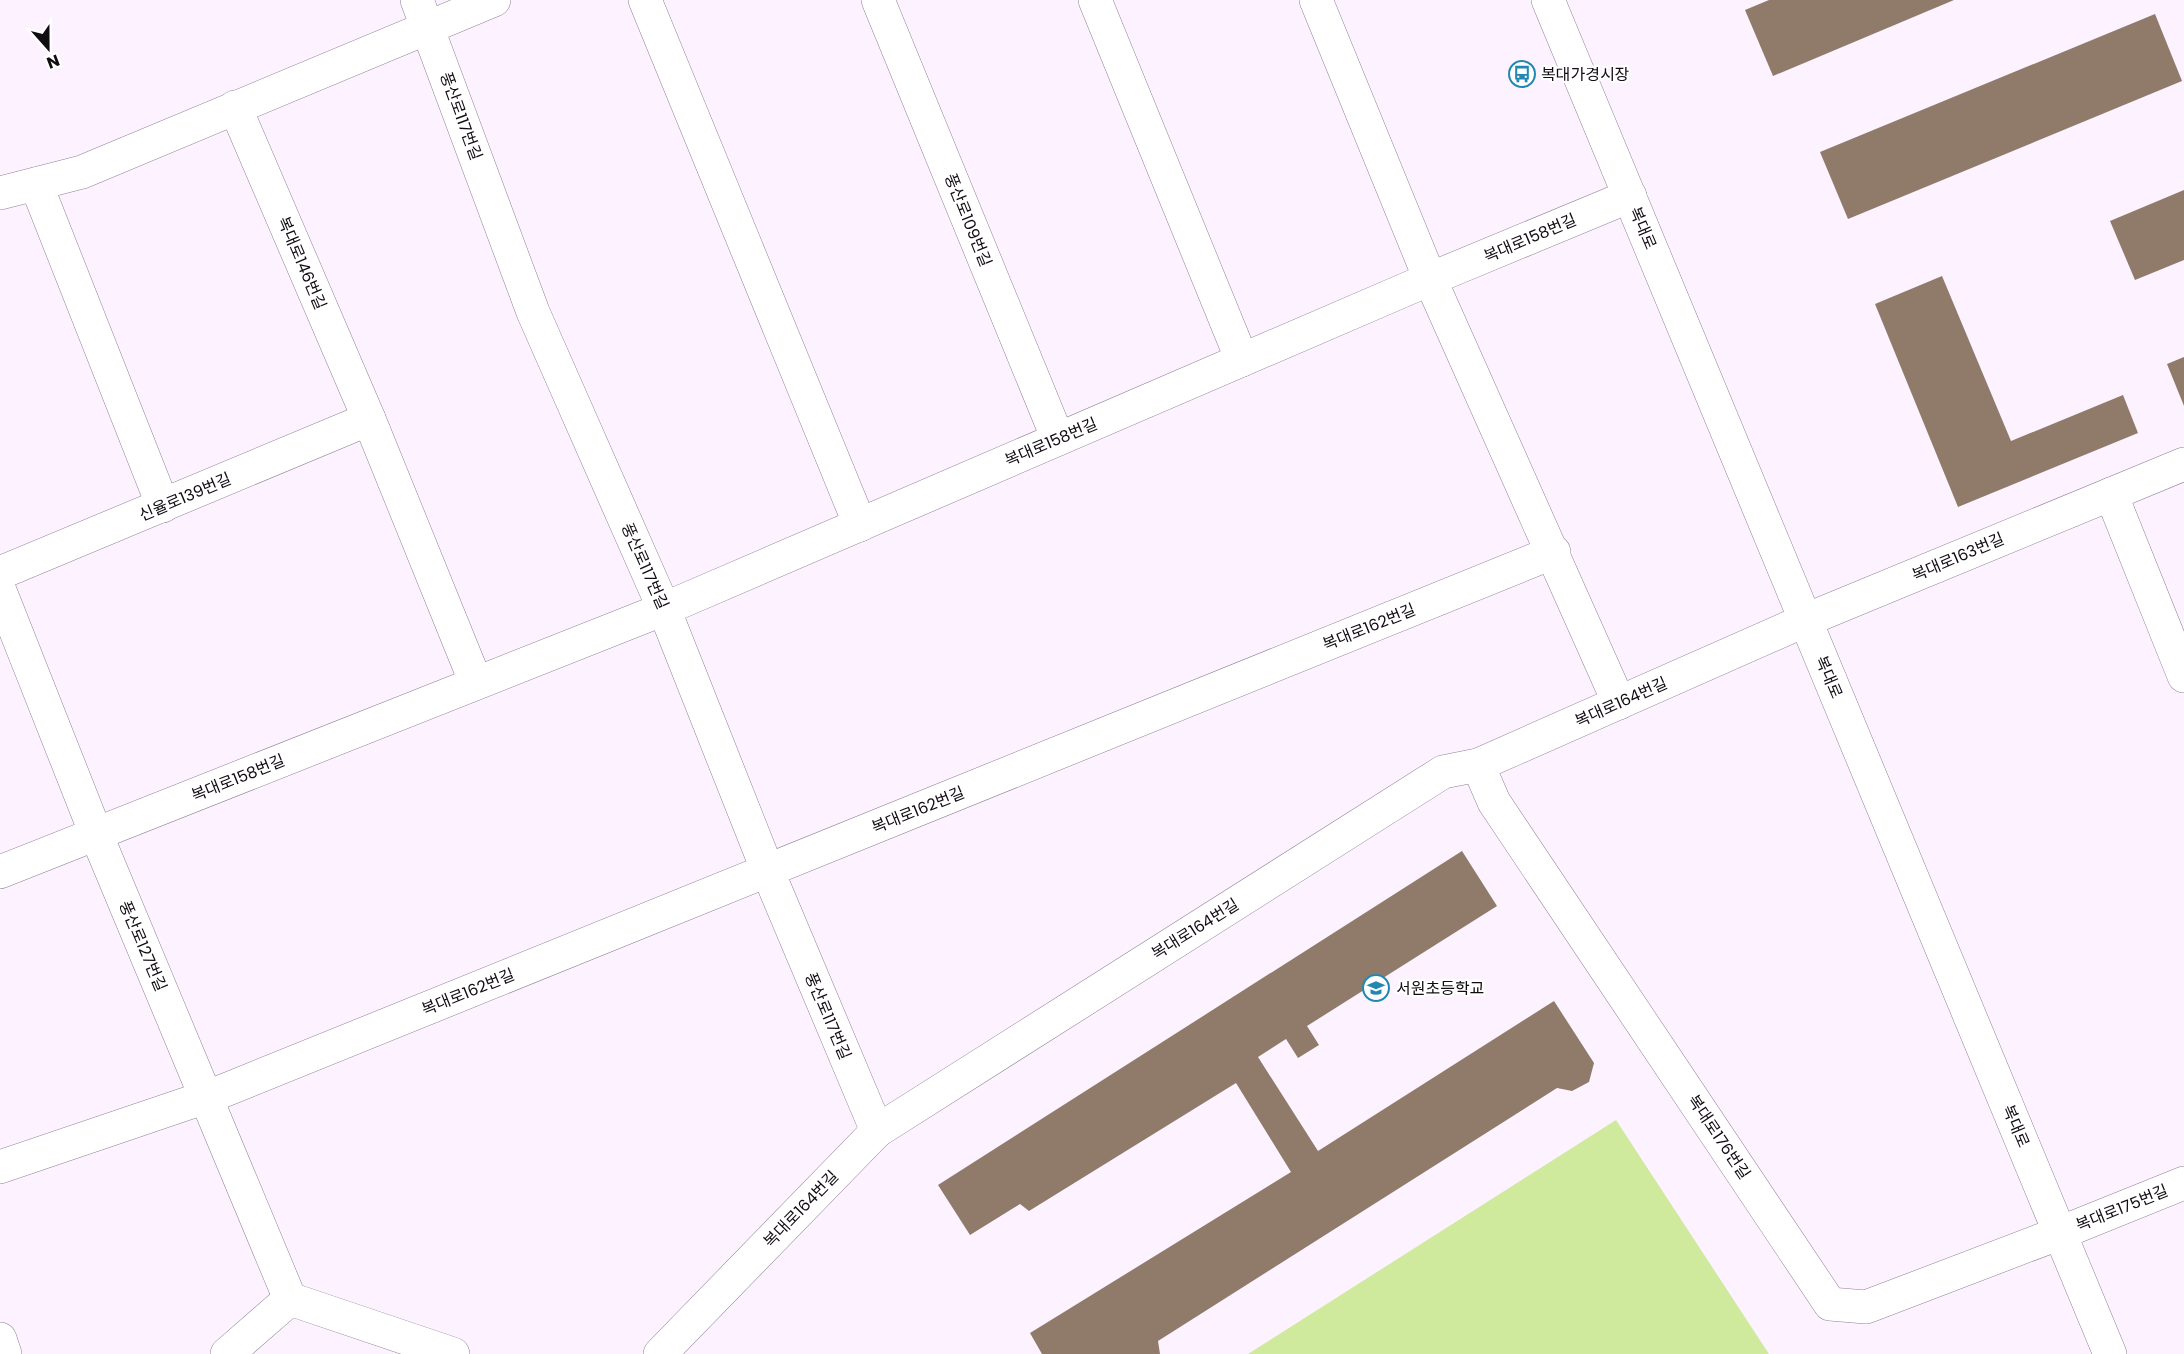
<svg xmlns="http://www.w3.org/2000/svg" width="2184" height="1354" font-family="Poppins,'Noto Sans KR',sans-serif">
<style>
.green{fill:#cfe99d}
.building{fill:#907b6b}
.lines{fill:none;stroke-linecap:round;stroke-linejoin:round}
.minor-casing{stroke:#938296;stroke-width:34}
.minor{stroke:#fff;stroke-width:33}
.labels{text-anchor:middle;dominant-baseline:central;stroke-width:4.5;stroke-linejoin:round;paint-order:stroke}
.poi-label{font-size:16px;fill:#110b12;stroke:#fff;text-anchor:start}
.street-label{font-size:16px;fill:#110b12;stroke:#fff}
</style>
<rect width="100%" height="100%" fill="#fdf2ff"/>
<polygon class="green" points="1616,1120 1769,1354 1248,1354"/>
<g class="building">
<polygon points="1769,0 1954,0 1773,76 1745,10"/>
<polygon points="2155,14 2182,81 1848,219 1820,152"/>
<polygon points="2184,190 2184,260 2135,280 2110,221"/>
<polygon points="1942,276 2011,441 2123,395 2138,433 1958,507 1875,304"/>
<polygon points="2184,357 2184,406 2167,364"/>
<polygon points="1462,851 1497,906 1307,1026 1319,1045 1298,1058 1286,1039 1258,1057 1318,1151 1554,1001 1594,1063 1589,1082 1572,1091 1557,1088 1158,1341 1160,1354 1042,1354 1030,1333 1291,1172 1236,1083 1029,1211 1020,1204 970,1235 938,1185"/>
</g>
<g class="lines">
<defs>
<g id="minor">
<polyline points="417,0 533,312 664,609 771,879 877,1131"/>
<polyline points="645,0 860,525"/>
<polyline points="878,0 1058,439"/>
<polyline points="1095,0 1242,360"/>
<polyline points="1316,0 1430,279 1619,703"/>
<polyline points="1548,0 2110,1354"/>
<polyline points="235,107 369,419 476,683"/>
<polyline points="36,184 163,506"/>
<polyline points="0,193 82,172 494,0"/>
<polyline points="2111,494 2184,676"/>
<polyline points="0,573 369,419"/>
<polyline points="0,591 96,834 290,1299"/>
<polyline points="1478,765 1494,802 1830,1304 1866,1307 2060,1233 2184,1183"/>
<polyline points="0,872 664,609 1430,279 1630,196"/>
<polyline points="0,1167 218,1093 1554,552"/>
<polyline points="0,1339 5,1354"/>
<polyline points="227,1354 290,1299 453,1354"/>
<polyline points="660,1354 877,1131 1443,772 1478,765 1806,620 2184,464"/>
</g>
</defs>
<use href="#minor" class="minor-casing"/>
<use href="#minor" class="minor"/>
</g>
<defs>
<symbol id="bus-ring" viewBox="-11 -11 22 22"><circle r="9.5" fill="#fff" stroke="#2287b1" stroke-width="1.5"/><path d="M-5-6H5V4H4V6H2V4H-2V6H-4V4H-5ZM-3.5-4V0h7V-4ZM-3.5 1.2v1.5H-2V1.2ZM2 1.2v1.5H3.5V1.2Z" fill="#2287b1"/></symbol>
<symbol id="school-ring" viewBox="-11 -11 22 22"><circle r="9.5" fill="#fff" stroke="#2287b1" stroke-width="1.5"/><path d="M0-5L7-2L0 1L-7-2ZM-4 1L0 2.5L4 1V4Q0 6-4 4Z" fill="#2287b1"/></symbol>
</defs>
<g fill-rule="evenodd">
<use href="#bus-ring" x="1507" y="59" width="30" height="30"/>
<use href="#school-ring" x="1361" y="973" width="30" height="30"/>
</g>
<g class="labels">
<g class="poi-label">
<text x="1541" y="74">복대가경시장</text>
<text x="1396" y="988">서원초등학교</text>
</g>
<g class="street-label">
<text transform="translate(461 116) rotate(70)">풍산로117번길</text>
<text transform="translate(968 220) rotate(68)">풍산로109번길</text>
<text transform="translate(1643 228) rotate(67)">복대로</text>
<text transform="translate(1530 238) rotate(-23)">복대로158번길</text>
<text transform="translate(302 263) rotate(67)">복대로146번길</text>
<text transform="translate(1051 442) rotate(-23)">복대로158번길</text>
<text transform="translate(185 497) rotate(-23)">신율로139번길</text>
<text transform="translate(1958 557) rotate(-23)">복대로163번길</text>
<text transform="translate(645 566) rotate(66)">풍산로117번길</text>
<text transform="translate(1369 627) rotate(-22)">복대로162번길</text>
<text transform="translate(1829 677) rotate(67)">복대로</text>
<text transform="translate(1621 702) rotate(-24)">복대로164번길</text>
<text transform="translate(238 778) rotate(-22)">복대로158번길</text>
<text transform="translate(918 810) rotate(-22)">복대로162번길</text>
<text transform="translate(1195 929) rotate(-32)">복대로164번길</text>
<text transform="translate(143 946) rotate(67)">풍산로127번길</text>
<text transform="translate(468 992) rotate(-22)">복대로162번길</text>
<text transform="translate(828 1016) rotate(67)">풍산로117번길</text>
<text transform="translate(2016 1126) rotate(67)">복대로</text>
<text transform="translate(1719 1137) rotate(56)">복대로176번길</text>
<text transform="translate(2122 1208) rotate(-22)">복대로175번길</text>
<text transform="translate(801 1209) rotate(-46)">복대로164번길</text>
</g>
</g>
<g transform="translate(48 48) rotate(159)" stroke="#ffffff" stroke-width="4.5" paint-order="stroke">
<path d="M0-4.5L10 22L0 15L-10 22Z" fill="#110b12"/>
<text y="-9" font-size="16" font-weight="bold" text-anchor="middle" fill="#110b12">N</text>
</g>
</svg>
